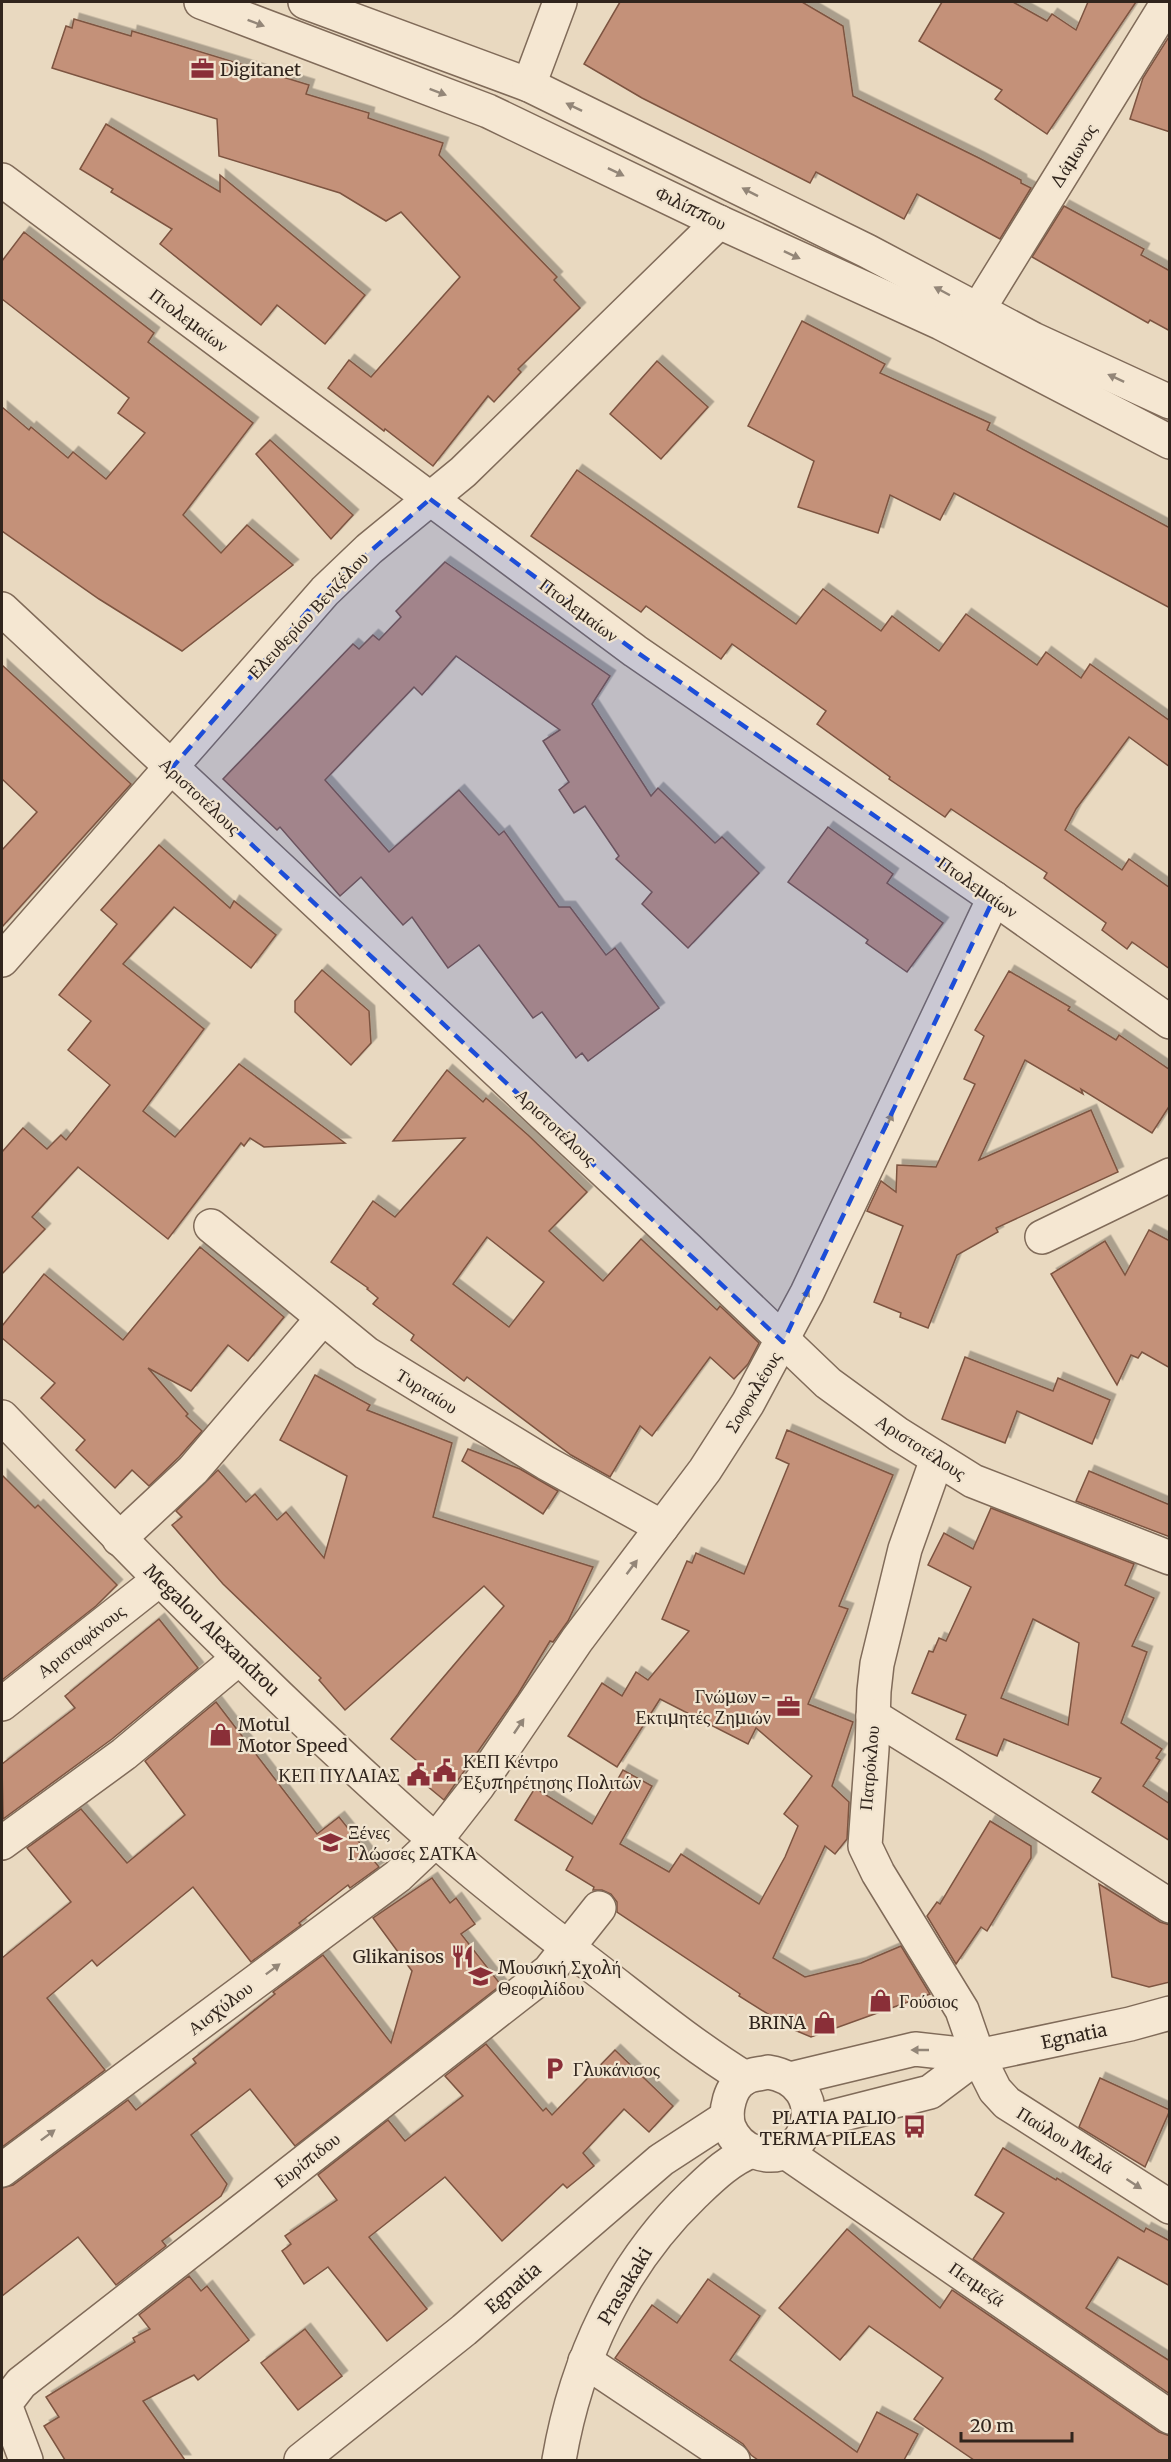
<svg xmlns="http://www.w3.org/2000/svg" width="1171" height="2462" font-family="Merriweather,serif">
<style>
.building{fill:#c49179;stroke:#7d5441;stroke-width:1.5;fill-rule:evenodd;filter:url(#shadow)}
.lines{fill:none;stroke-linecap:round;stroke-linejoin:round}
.minor-casing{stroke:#806b59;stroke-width:36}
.minor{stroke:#f5e7d2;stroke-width:33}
.oneway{fill:#938678}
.marked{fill:#1d4ed8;fill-opacity:0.2;stroke:#1d4ed8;stroke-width:4.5;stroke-dasharray:12 8;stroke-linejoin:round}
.labels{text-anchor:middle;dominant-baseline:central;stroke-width:4.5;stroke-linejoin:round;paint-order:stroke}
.poi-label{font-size:18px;fill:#31251d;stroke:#f1e4cf;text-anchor:start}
.street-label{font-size:18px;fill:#31251d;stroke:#f1e4cf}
</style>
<defs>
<filter id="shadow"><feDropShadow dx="5.5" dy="-5.5" stdDeviation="0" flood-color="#0004"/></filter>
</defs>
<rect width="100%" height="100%" fill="#e9d9c0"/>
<g class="building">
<polygon points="620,2 802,2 843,26 853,96 979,158 1021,180 1021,183 1031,188 1000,239 917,194 904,219 816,172 810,183 642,98 584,64"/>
<polygon points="942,2 1013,2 1047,21 1052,14 1076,30 1088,2 1136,2 1047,134 995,99 1002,90 919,41"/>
<polygon points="74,19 131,36 132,31 309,85 306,94 369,113 368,118 443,143 439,155 557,277 554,280 580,308 518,369 521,372 494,402 488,396 433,466 385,429 384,431 328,388 349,360 371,377 460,277 401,212 386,221 340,193 219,156 217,119 52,68 66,26 72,28"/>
<polygon points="1170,35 1170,132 1130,119 1143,78"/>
<polygon points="106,124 220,192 220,175 365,295 325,344 277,305 261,325 160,244 172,229 111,192 113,189 80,169"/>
<polygon points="1064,206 1144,249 1141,255 1170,271 1170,331 1150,320 1148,323 1032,257"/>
<polygon points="24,232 154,333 148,342 253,423 183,515 221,553 247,525 293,565 182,651 99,599 2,531 2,407 29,430 31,427 68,458 73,452 106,479 145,433 118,413 129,398 2,299 2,261"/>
<polygon points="802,321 885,364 880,373 990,423 987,430 1170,528 1170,608 954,493 940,520 890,495 878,533 798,507 814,461 748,426"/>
<polygon points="657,361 708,407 661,459 610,414"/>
<polygon points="270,440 353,515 331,539 256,454"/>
<polygon points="577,470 796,624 823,589 881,631 892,616 939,651 966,614 1037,665 1046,652 1081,678 1090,664 1170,721 1170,767 1129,737 1076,809 1065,830 1122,870 1129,859 1170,888 1170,969 1132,942 1127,949 1102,930 1106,923 1044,878 1047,873 951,809 945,817 889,779 890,777 817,724 826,711 732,644 721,659 646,606 641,612 531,536"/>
<polygon points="445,562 610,676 592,704 651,796 658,788 715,843 722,837 759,873 688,948 642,904 652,892 616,859 619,856 585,806 574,813 559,790 569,782 543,741 560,730 456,656 422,695 414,687 325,780 389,852 459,790 499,835 504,831 559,907 570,907 606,955 615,948 659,1008 588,1061 582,1053 576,1058 542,1012 533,1018 479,945 448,968 412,917 403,925 361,877 340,896 280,827 277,830 223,779 353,644 359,649 373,635 379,640 401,617 396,611"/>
<polygon points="2,665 131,784 2,927 2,850 37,812 2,779"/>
<polygon points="828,827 893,874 887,883 943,923 907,972 866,943 868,940 788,882"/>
<polygon points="159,845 230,908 234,901 276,935 251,968 174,907 123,964 204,1029 143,1111 175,1137 239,1064 345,1143 264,1147 250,1138 244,1146 241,1143 168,1239 78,1167 32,1217 45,1229 2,1274 2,1152 23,1128 47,1149 61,1135 66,1140 110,1085 68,1050 91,1021 59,995 117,924 101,910"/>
<polygon points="322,970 369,1011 371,1043 351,1065 295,1012 295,1001"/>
<polygon points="1009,971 1070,1007 1068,1010 1116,1040 1119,1035 1170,1070 1170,1105 1152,1133 1081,1089 1083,1094 1025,1060 979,1160 1091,1110 1118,1172 996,1228 998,1232 957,1255 928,1328 900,1317 901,1313 874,1302 903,1226 867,1211 881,1181 896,1192 897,1165 936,1167 975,1084 964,1079 984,1036 975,1030"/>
<path d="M 447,1070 L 483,1102 L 486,1098 L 528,1135 L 587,1192 L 549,1231 L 603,1281 L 641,1239 L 717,1310 L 720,1306 L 759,1343 L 748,1364 L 734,1379 L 710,1357 L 652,1436 L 640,1426 L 610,1477 L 571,1455 L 467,1377 L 464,1381 L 411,1340 L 414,1335 L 373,1304 L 378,1298 L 367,1289 L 368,1288 L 331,1262 L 373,1201 L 395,1217 L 465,1138 L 393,1141 ZM 487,1237 L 544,1282 L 509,1327 L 453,1284 Z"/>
<polygon points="1149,1230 1170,1241 1170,1368 1142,1352 1138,1358 1131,1355 1117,1385 1051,1274 1105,1241 1125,1275"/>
<polygon points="200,1247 284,1317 248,1361 228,1345 191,1391 148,1368 188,1414 186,1416 202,1431 179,1457 149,1486 132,1470 115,1488 76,1450 85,1440 41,1398 55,1383 2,1338 2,1326 44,1274 123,1340"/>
<polygon points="965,1357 1053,1391 1058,1378 1110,1400 1092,1444 1017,1411 1005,1443 942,1419"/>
<polygon points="315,1375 370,1405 367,1410 452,1443 433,1517 593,1567 568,1621 553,1642 550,1641 518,1694 444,1800 415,1776 423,1766 391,1739 504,1606 484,1586 345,1710 319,1680 321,1678 223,1584 172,1525 182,1517 176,1511 218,1470 246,1502 255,1494 277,1520 286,1512 324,1558 347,1476 280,1440"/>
<polygon points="787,1430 893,1475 839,1606 848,1609 808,1704 853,1722 832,1786 849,1802 847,1839 835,1854 825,1846 773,1958 805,1977 861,1963 901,1946 930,1994 811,2037 792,2029 739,1996 740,1994 617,1912 617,1902 611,1894 602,1890 593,1890 594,1887 566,1870 573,1857 515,1820 535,1788 592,1824 623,1770 652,1786 620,1844 669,1872 681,1854 759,1904 785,1857 798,1826 784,1814 812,1776 756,1728 748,1744 660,1699 617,1767 568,1736 602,1683 622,1696 636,1672 648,1680 689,1631 662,1619 687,1561 692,1563 696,1553 744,1574 789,1464 776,1458"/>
<polygon points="468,1449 520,1469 558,1491 543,1514 462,1461"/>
<polygon points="1089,1471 1170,1505 1170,1537 1076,1501"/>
<polygon points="2,1475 35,1508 38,1505 117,1585 96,1606 2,1680"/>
<path d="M 991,1508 L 1134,1564 L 1125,1585 L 1154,1598 L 1132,1646 L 1147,1652 L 1121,1723 L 1162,1749 L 1156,1758 L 1160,1760 L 1143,1786 L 1170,1804 L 1170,1841 L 1092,1792 L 1101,1778 L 1004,1739 L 997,1756 L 956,1739 L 966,1715 L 912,1693 L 929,1651 L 933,1652 L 939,1638 L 946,1641 L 971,1587 L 928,1565 L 944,1533 L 973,1549 ZM 1033,1619 L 1079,1643 L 1068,1725 L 1001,1698 Z"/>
<polygon points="159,1619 198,1668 112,1739 3,1819 2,1764 75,1708 65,1696"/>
<polygon points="216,1702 317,1834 339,1817 379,1867 350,1888 348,1885 299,1923 301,1925 251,1962 193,1887 97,1966 92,1960 47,1998 105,2070 2,2147 2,1958 71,1902 27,1848 81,1809 127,1863 185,1815 145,1761"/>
<polygon points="990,1821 1031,1846 1031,1858 987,1931 981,1927 956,1964 927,1916 937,1902 940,1904"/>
<polygon points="432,1878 450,1903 456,1898 475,1924 461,1934 501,1985 295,2146 250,2089 191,2135 227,2184 221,2196 162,2241 166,2246 116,2285 78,2237 2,2296 2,2188 13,2185 128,2100 136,2110 196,2063 193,2059 275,1994 273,1992 323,1955 391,2043 412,1971 373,1918"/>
<polygon points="1099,1884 1160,1922 1170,1925 1170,1982 1149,1987 1112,1977"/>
<polygon points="486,2044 543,2111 546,2108 552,2115 615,2050 673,2106 649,2132 624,2109 583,2153 594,2166 567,2188 563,2184 502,2241 445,2177 369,2237 427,2309 387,2341 328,2267 304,2284 282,2251 291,2244 285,2236 337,2200 318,2175 388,2120 405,2141 463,2096 445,2076"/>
<polygon points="1100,2078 1170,2110 1145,2167 1079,2127"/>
<polygon points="1003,2148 1056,2180 1057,2178 1144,2232 1146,2228 1170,2241 1170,2286 1118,2257 1086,2308 1170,2361 1170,2394 973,2259 1004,2213 975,2195"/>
<polygon points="847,2229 940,2308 952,2290 1159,2432 1170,2436 1170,2460 974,2460 914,2419 943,2378 869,2326 840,2360 779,2308"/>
<polygon points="189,2276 201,2291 207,2286 249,2340 198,2380 194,2375 143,2401 185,2460 65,2460 44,2426 59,2417 46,2397 135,2342 133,2338 150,2329 139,2315"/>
<polygon points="708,2279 760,2316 730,2360 857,2452 877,2412 918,2434 904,2460 758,2460 751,2455 743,2444 615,2358 652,2305 677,2323"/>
<polygon points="305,2329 342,2376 298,2410 261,2363"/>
</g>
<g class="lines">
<defs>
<g id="minor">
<polyline points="201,2 488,111 719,222 941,323 1170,442"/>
<polyline points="305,2 529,85 867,251 1033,339 1170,402"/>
<polyline points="529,85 560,2"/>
<polyline points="2,180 635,651 994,898 1170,1022"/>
<polyline points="978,310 1168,2"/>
<polyline points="2,609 688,1249 828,1383 898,1434 973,1481 1170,1558"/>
<polyline points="2,960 325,591 369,549 463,472 719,222"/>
<polyline points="211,1226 366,1353 546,1463 662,1527"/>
<polyline points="1042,1237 1170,1175"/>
<path d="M 2,1417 C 142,1562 283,1707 435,1840 C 485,1884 538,1925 591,1965 C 642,2004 690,2044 745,2078"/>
<polyline points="937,1459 905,1549 877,1664 874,1691 872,1749 865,1846 878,1873 962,2010 978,2056 995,2090 1007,2103 1170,2207"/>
<polyline points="119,1539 193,1470 322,1319"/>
<polyline points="2,1704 160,1579"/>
<polyline points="873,1716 952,1765 1170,1906"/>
<polyline points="2,1843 124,1754 239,1658"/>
<path d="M 768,2072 C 836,2083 808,2172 755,2152 C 743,2148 734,2139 729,2127 C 724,2111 730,2086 745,2078 C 751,2074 761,2074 768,2072 Z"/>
<polyline points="790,2079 915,2049 978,2056 1130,2024 1170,2013"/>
<polyline points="808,2123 930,2092 978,2056"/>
<polyline points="784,2151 1170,2417"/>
<polyline points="2,2170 398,1876 435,1841 478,1786 577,1640 705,1470 748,1403 807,1293 994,898"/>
<polyline points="585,2361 733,2460"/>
<polyline points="26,2460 6,2407 8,2400 21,2383 549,1971 599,1908"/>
<polyline points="301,2460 464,2330 661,2160 727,2117"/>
<path d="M 559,2460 C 576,2360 620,2265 694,2194 C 712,2177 729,2160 752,2151"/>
</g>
</defs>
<use href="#minor" class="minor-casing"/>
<use href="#minor" class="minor"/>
</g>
<defs><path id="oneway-solid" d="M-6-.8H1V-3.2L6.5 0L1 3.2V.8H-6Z" transform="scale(1.5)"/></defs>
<g class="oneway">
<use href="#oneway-solid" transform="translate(256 23) rotate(21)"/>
<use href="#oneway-solid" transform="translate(438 92) rotate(21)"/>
<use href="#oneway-solid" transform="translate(574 107) rotate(-154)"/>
<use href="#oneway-solid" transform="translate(616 172) rotate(26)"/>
<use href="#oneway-solid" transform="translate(750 192) rotate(-153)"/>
<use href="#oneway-solid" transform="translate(792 255) rotate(25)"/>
<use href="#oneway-solid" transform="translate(942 291) rotate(-152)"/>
<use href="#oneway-solid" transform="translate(1116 378) rotate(-155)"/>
<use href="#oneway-solid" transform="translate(889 1121) rotate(-65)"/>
<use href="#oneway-solid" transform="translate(805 1297) rotate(-63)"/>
<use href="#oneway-solid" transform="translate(632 1567) rotate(-53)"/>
<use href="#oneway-solid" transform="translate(519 1726) rotate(-56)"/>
<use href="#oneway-solid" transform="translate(273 1969) rotate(-37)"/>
<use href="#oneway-solid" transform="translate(920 2050) rotate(-180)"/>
<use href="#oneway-solid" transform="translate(48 2135) rotate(-37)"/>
<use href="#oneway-solid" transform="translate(1134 2184) rotate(33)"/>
</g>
<path class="marked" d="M 430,499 L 635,651 L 994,898 L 783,1342 L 171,769 L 325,591 Z"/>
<defs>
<symbol id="office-bare" viewBox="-9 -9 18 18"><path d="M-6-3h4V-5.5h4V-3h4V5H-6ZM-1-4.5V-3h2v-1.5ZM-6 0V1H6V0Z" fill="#8a2f38" stroke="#f1e4cf" stroke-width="2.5" paint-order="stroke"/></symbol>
<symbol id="shop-bare" viewBox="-9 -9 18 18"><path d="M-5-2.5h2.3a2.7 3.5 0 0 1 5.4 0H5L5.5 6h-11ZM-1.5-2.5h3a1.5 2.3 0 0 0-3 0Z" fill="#8a2f38" stroke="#f1e4cf" stroke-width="2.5" paint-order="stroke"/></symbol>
<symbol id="civic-bare" viewBox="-9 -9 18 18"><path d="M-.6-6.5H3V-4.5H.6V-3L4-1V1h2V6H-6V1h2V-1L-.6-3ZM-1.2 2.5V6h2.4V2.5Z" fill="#8a2f38" stroke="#f1e4cf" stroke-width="2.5" paint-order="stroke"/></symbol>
<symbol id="school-bare" viewBox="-9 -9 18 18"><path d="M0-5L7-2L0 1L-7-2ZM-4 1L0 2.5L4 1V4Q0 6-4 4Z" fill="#8a2f38" stroke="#f1e4cf" stroke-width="2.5" paint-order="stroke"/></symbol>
<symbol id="restaurant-bare" viewBox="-9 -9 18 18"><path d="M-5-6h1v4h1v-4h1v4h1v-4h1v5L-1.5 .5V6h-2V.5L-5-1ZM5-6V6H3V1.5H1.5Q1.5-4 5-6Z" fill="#8a2f38" stroke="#f1e4cf" stroke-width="2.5" paint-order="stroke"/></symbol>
<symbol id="parking-bare" viewBox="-9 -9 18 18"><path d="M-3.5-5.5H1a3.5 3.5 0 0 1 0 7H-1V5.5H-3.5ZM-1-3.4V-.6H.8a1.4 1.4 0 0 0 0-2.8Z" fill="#8a2f38" stroke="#f1e4cf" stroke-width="2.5" paint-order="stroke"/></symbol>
<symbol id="bus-bare" viewBox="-9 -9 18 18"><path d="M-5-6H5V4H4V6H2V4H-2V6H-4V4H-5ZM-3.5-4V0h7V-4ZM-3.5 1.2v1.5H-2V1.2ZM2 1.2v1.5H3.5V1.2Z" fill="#8a2f38" stroke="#f1e4cf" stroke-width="2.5" paint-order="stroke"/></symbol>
</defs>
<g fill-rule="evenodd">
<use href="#office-bare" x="186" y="52" width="33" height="33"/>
<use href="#office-bare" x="772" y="1690" width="33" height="33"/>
<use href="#shop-bare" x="204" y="1718" width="33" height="33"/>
<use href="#civic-bare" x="428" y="1754" width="33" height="33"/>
<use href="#civic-bare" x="402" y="1758" width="33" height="33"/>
<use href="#school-bare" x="314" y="1826" width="33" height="33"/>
<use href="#restaurant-bare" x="446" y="1940" width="33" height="33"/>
<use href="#school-bare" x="464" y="1960" width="33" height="33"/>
<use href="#shop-bare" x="864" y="1984" width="33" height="33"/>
<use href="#shop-bare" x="808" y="2006" width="33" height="33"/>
<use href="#parking-bare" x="538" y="2052" width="33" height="33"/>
<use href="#bus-bare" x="898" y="2110" width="33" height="33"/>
</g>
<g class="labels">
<g class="poi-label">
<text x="220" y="69">Digitanet</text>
<text x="771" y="1696" text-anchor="end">Γνώμων -<tspan x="771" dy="21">Εκτιμητές Ζημιών</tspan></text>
<text x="238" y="1724">Motul<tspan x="238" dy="21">Motor Speed</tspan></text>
<text x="463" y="1761">ΚΕΠ Κέντρο<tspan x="463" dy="21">Εξυπηρέτησης Πολιτών</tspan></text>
<text x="400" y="1775" text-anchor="end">ΚΕΠ ΠΥΛΑΙΑΣ</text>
<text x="348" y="1832">Ξένες<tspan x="348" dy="21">Γλώσσες ΣΑΤΚΑ</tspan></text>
<text x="444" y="1956" text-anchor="end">Glikanisos</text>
<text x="498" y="1967">Μουσική Σχολή<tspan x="498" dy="21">Θεοφιλίδου</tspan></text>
<text x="899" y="2001">Γούσιος</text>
<text x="806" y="2022" text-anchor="end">BRINA</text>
<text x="573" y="2069">Γλυκάνισος</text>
<text x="896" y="2117" text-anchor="end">PLATIA PALIO<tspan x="896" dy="21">TERMA PILEAS</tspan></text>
</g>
<g class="street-label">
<text transform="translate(1073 156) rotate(-58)">Δάμωνος</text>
<text transform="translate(691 208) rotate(26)">Φιλίππου</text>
<text transform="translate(189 320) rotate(37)">Πτολεμαίων</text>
<text transform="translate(579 610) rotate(37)">Πτολεμαίων</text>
<text transform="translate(308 615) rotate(-47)">Ελευθερίου Βενιζέλου</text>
<text transform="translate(200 796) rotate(43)">Αριστοτέλους</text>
<text transform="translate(978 887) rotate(35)">Πτολεμαίων</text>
<text transform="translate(556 1127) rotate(43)">Αριστοτέλους</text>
<text transform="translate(427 1391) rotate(32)">Τυρταίου</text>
<text transform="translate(753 1392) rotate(-59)">Σοφοκλέους</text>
<text transform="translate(921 1447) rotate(33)">Αριστοτέλους</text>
<text transform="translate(212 1630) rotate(44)">Megalou Alexandrou</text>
<text transform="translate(81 1641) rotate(-38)">Αριστοφάνους</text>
<text transform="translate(869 1768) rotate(-85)">Πατρόκλου</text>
<text transform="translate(220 2008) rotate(-37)">Αισχύλου</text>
<text transform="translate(1074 2036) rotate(-12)">Egnatia</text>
<text transform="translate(1065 2140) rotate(32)">Παύλου Μελά</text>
<text transform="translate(307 2160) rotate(-38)">Ευρίπιδου</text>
<text transform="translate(977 2284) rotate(35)">Πετμεζά</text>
<text transform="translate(625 2286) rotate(-59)">Prasakaki</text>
<text transform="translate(513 2288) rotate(-41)">Egnatia</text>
</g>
</g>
<rect width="1171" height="2462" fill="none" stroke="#31251d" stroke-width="6"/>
<path d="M961 2432v9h111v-9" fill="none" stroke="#31251d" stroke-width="3"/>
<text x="970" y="2432" font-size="18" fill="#31251d" stroke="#f1e4cf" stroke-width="4.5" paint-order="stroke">20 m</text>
</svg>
